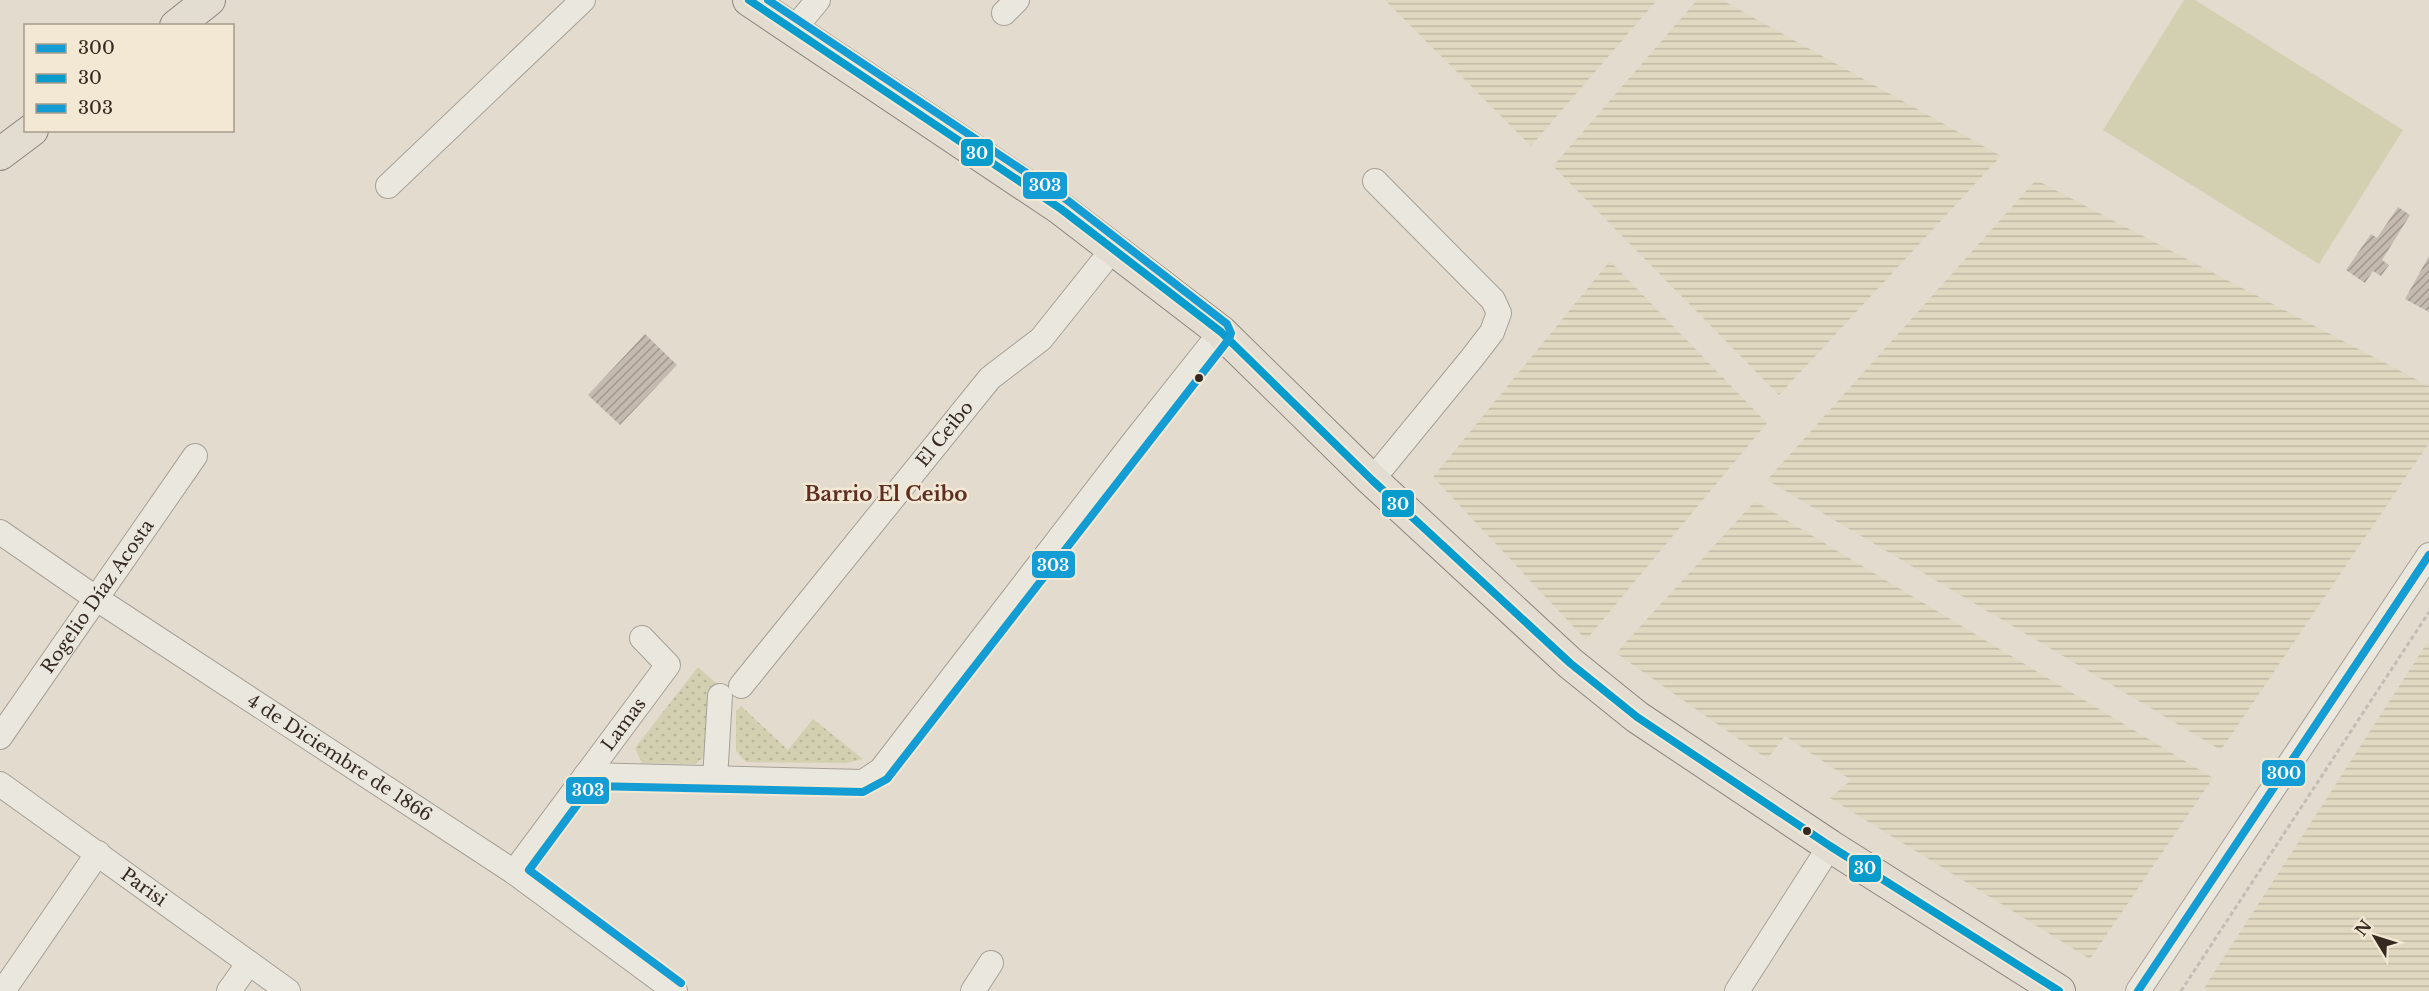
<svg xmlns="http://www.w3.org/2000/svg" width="2429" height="991" font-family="'Libre Baskerville',serif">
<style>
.farmland{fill:url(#farmland-rules)}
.grass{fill:url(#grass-dots)}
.pitch{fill:#d2d0b1}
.building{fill:url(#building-hatch)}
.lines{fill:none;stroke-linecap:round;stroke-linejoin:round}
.minor-casing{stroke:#a7a097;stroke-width:26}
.major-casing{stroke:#8d867e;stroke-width:34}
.path{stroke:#c3bdb6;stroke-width:3;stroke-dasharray:4.5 3;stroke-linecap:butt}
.minor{stroke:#eae7df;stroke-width:24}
.major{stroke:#e2dcd1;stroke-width:32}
.bus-1-casing{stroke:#f2e8d4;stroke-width:12}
.bus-2-casing{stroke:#f2e8d4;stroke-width:12}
.bus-3-casing{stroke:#f2e8d4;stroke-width:12}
.bus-1{stroke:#149dd5;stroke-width:8}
.bus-2{stroke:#089ccd;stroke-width:8}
.bus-3{stroke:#149dd5;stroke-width:8}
.bus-dot{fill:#352920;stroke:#f2e8d4;stroke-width:2}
.labels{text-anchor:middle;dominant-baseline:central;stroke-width:5;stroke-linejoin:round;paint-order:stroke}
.street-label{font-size:18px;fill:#352920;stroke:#f2e8d4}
.neighbourhood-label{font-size:20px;font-weight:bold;fill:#5e2d23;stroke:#f2e8d4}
.line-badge{stroke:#f2e8d4;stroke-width:2}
.badge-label{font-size:16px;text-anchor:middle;font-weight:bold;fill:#fff}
</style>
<defs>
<pattern id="farmland-rules" width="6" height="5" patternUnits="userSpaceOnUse" patternTransform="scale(1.5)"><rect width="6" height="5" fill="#e0d8c0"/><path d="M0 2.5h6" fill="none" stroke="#c1b9a5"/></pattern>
<pattern id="grass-dots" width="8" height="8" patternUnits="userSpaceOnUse" patternTransform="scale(1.5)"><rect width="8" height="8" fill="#d2d0b1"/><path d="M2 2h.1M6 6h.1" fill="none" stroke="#b5b398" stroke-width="1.8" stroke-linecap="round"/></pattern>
<pattern id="building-hatch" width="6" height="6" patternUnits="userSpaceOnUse" patternTransform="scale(1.5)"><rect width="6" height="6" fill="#c5baaf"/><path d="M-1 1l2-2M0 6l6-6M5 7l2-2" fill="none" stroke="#a1978e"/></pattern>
</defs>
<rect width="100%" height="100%" fill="#e2dbce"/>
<g class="farmland">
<polygon points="1385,0 1657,0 1531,146"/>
<polygon points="1697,0 1722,0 2001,156 1779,395 1553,166"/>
<polygon points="2036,180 2429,386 2429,443 2221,750 1767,480"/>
<polygon points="1610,261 1767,423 1586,640 1433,477"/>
<polygon points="1755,501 2213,778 2090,959 1830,798 1851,780 1785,736 1767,759 1616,653"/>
<polygon points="2427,643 2429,644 2429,991 2208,991 2204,988"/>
</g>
<g class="grass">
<polygon points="698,667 718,685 708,753 696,764 642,763 635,748"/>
<polygon points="741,706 788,750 813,719 863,759 846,763 746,762 736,751 736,711"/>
</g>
<polygon class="pitch" points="2184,0 2195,0 2403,130 2319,264 2103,130"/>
<g class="building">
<polygon points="2398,207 2410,215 2382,260 2389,265 2381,276 2373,271 2365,283 2346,270 2371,234 2377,238"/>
<polygon points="2429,256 2429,312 2405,299"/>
<polygon points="645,334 677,365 620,425 588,395"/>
</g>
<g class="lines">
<defs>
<g id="minor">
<polyline points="1004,13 1017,0"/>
<polyline points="794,29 818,0"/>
<polyline points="388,186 583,0"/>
<polyline points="1372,480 1472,358 1492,332 1499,313 1493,300 1375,181"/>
<path id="s1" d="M 0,532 L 97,599 L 514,872 L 675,991"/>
<path id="s2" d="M 741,686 L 990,378 L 1041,339 L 1113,249"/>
<path id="s3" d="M 0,737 L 195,456"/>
<polyline points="586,775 863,782 881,770 1132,444 1221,332"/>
<polyline points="715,779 720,696"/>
<path id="s4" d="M 0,784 L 288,991"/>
<path id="s5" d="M 514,872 L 668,665 L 642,638"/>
<polyline points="3,991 98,853"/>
<polyline points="229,991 249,963"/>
<polyline points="973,991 991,963"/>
<polyline points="1737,991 1830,846"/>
<polyline points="2138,991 2429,555"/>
</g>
<g id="major">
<polyline points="749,0 1061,209 1221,332 1372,480 1570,663 1637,717 1830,846 2059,991"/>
<polyline points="176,26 209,0"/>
<polyline points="0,154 32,130"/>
</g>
</defs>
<use href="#minor" class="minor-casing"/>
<use href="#major" class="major-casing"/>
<polyline class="path" points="2181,991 2429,612"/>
<use href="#minor" class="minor"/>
<use href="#major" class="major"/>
<defs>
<polyline id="bus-1" points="2138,991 2429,555"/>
<polyline id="bus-2" points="749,0 1061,209 1221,332 1372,480 1570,663 1637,717 1830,846 2059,991"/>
<polyline id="bus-3" points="681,983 529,870 591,786 863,792 887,779 1229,339 1231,333 1227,324 1067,200 768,0"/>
</defs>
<use href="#bus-1" class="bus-1-casing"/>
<use href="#bus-2" class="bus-2-casing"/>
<use href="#bus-3" class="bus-3-casing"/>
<use href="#bus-1" class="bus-1"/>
<use href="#bus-2" class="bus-2"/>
<use href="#bus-3" class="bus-3"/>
</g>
<g class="bus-dot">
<circle cx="1199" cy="378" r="5"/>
<circle cx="1807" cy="831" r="5"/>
</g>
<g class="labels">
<g class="street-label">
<text stroke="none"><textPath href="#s2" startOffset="324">El Ceibo</textPath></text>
<text stroke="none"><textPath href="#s3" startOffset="171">Rogelio Díaz Acosta</textPath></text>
<text stroke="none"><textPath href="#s5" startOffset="184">Lamas</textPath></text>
<text stroke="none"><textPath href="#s1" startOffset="408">4 de Diciembre de 1866</textPath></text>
<text stroke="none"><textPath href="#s4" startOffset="177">Parisi</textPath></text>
</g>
<g class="neighbourhood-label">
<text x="886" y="494">Barrio El Ceibo</text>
</g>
</g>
<g class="line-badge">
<rect x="960" y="138" width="34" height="29" rx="6" fill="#089ccd"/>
<rect x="1022" y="171" width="46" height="29" rx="6" fill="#149dd5"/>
<rect x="1381" y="489" width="34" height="29" rx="6" fill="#089ccd"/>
<rect x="1031" y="550" width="45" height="29" rx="6" fill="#149dd5"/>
<rect x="2261" y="759" width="45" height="28" rx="6" fill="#149dd5"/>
<rect x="565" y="776" width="45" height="29" rx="6" fill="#149dd5"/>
<rect x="1848" y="854" width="34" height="29" rx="6" fill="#089ccd"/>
</g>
<g class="badge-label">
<text x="977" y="159">30</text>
<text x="1045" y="191">303</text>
<text x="1398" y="510">30</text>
<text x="1053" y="571">303</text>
<text x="2284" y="779">300</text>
<text x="588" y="796">303</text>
<text x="1865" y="874">30</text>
</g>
<rect x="24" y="24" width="210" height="108" fill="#f2e8d4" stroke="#a69c8c" stroke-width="1.5"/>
<rect x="36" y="44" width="30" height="9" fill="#149dd5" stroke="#a69c8c" stroke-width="1.5"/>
<text x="78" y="54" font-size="18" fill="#352920">300</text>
<rect x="36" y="74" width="30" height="9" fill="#089ccd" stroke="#a69c8c" stroke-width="1.5"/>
<text x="78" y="84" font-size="18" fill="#352920">30</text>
<rect x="36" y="104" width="30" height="9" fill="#149dd5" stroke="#a69c8c" stroke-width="1.5"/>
<text x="78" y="114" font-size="18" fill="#352920">303</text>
<g transform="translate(2375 937) rotate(308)" stroke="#f2e8d4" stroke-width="4.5" paint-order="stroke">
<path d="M0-4.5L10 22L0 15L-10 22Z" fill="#352920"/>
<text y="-9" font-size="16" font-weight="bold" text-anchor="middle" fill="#352920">N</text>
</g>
</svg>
